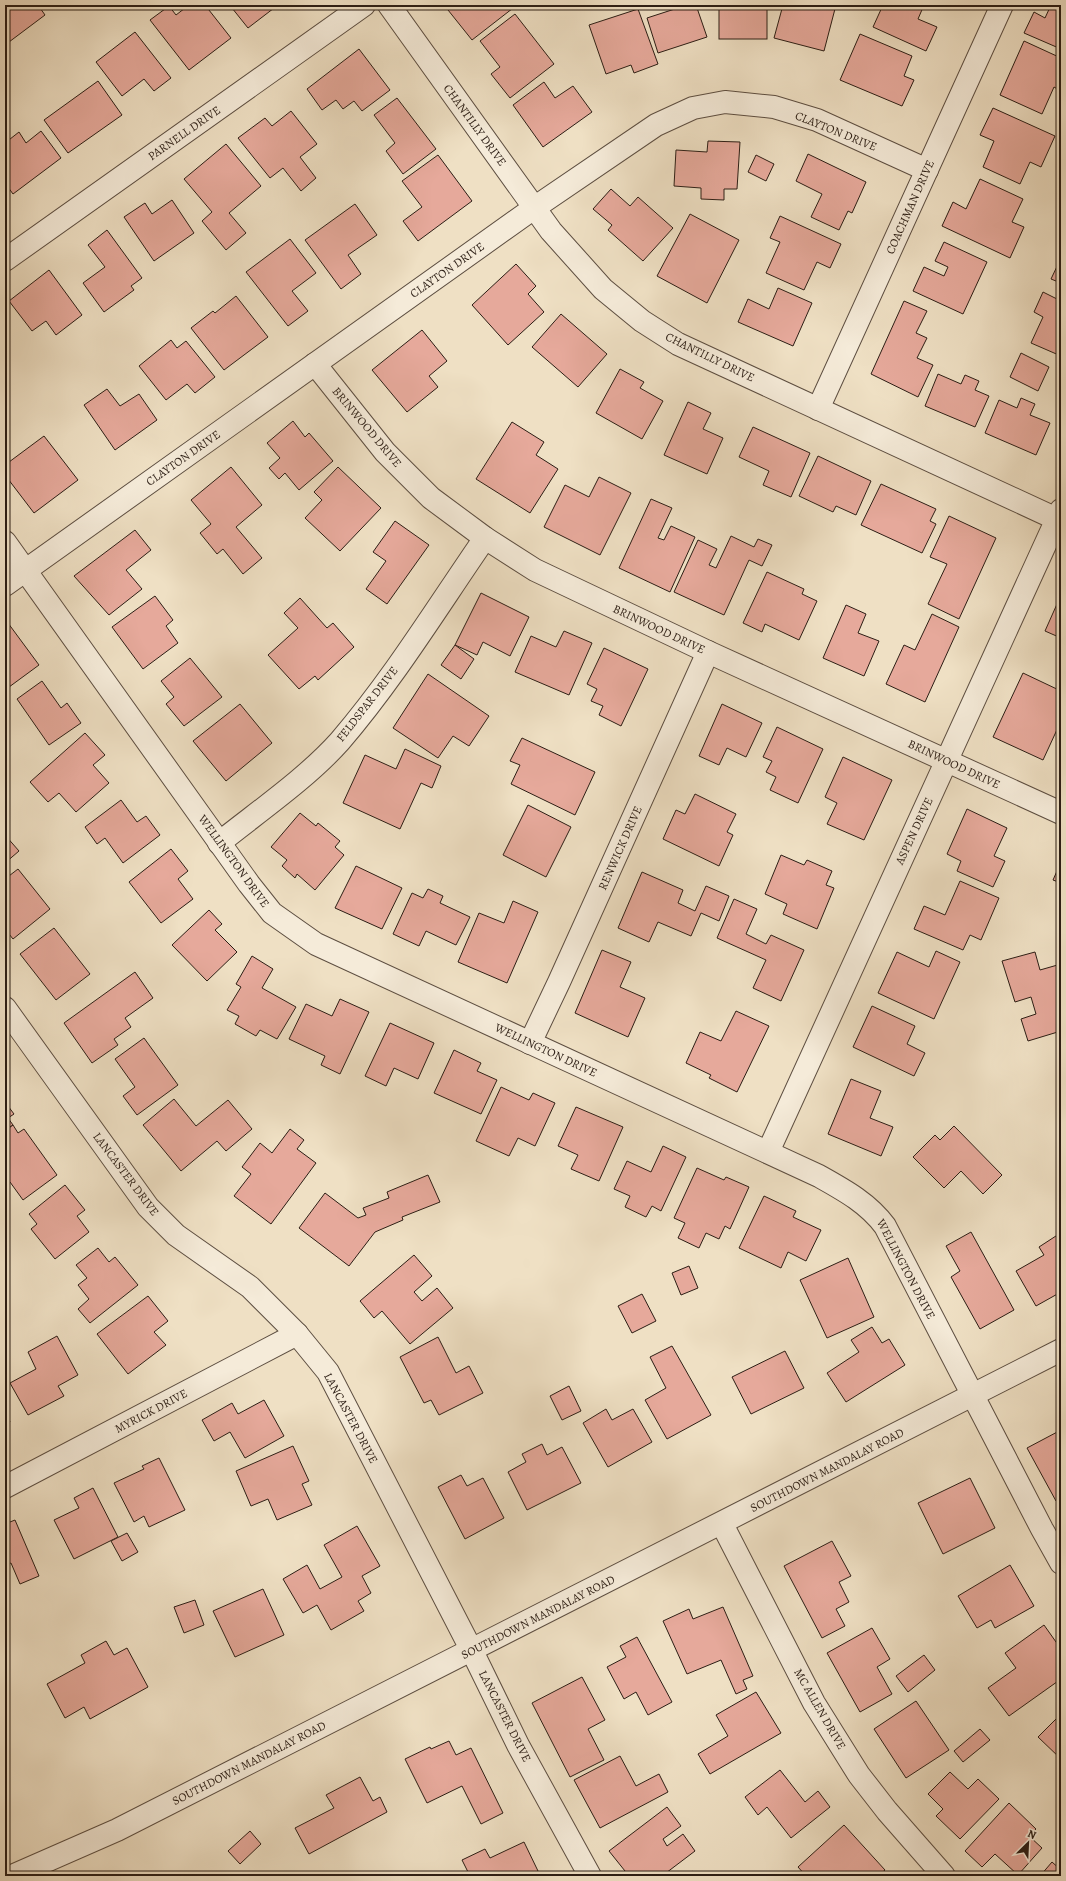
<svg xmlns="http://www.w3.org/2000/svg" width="1066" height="1881" font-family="Alegreya,serif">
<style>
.building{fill:#e6a99b;stroke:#2c1e15}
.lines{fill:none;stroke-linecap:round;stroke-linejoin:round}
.minor-casing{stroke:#5d4e41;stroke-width:24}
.minor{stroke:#f5ebd9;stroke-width:22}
.labels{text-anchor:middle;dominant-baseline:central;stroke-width:3.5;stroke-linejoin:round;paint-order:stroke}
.street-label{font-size:12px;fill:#2c1e15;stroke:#f5ebd9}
</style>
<rect width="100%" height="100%" fill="#efe0c4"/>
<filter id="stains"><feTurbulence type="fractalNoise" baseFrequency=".005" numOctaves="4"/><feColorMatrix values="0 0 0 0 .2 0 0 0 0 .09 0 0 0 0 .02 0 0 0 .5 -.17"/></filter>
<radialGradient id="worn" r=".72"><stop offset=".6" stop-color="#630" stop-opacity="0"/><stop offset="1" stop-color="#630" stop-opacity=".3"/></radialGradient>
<g class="building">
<polygon points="5,5 38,5 45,15 5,45"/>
<polygon points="189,5 205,5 231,38 189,70 150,20 169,6 176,15"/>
<polygon points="236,5 278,5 248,28 232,8"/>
<polygon points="444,5 517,5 472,40"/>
<polygon points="687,5 696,5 707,37 658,53 647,18"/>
<rect x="719" y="5" width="48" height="34"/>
<polygon points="783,5 836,5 824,51 774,38"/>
<polygon points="883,5 924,5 918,19 937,27 926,51 873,27"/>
<polygon points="1051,5 1061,5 1061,49 1024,33 1034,12 1045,18"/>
<polygon points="638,9 658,64 634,73 631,65 606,74 589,25"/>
<polygon points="515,14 554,64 510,98 491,74 500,67 480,41"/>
<polygon points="135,32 171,78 154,91 144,79 122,96 96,62"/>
<polygon points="860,34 912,56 904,76 914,80 902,106 840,80"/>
<polygon points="1024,41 1061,58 1061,91 1054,87 1042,114 1000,95"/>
<polygon points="359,49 390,90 362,111 354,101 343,109 336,100 322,110 307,89"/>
<polygon points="98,81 122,115 68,153 44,120"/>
<polygon points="544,82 555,98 573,86 592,112 543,147 513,105"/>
<polygon points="397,98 436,149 403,174 386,151 395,143 374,115"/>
<polygon points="993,108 1055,136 1041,167 1030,162 1020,184 983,167 994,141 980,135"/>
<polygon points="291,111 317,144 300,157 316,178 301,191 283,168 270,178 238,138 265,118 272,126"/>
<polygon points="41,131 61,158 13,194 5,183 5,143 19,132 26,143"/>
<polygon points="708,141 740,142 737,189 724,189 724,200 701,199 701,188 674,186 676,150 707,152"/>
<polygon points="226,144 261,186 229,213 246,233 226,250 202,221 212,212 184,179"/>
<polygon points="808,154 866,182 852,213 848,211 839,230 811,217 822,194 796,181"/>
<polygon points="438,155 472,201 418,241 403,221 422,207 402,181"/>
<polygon points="756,155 774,164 766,181 748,172"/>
<polygon points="980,179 1023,199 1012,222 1024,227 1010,258 942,226 953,202 966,209"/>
<polygon points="611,189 630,206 638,197 673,228 643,261 608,230 612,225 593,209"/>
<polygon points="172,200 194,233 154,261 124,217 145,203 152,214"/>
<polygon points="355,204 377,235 348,255 361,274 341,289 305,240"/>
<polygon points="690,214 739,240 707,303 657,276"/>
<polygon points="780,216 841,244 830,268 817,262 804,290 766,273 780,242 770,238"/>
<polygon points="107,230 142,278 131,286 134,290 104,312 83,283 105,267 88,245"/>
<polygon points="290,239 316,273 292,291 308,311 288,326 246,272"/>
<polygon points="944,242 987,262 963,314 913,291 924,267 944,276 948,267 935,261"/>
<polygon points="1061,258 1061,283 1051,279"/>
<polygon points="516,264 536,286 528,294 544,312 508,345 472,305"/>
<polygon points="49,270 82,315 56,335 46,321 32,331 9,301"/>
<polygon points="778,288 812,303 793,346 738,322 748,299 769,309"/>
<polygon points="1043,292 1061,301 1061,356 1031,343 1043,317 1034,312"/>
<polygon points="236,296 268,337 224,370 191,328 213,311 215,313"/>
<polygon points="904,301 927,311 916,333 927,338 917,358 933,365 918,397 871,374"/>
<polygon points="561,314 607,354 578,387 532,347"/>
<polygon points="422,330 447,361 429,376 438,387 407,412 372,370"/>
<polygon points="171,340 177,348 186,341 215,377 195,393 187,384 166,400 139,366"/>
<polygon points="1021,353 1049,367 1038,391 1010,377"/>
<polygon points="620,369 644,382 640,388 663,401 642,439 596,413"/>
<polygon points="938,374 961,384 965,375 979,381 975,390 989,396 975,427 925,406"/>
<polygon points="107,389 120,406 139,394 157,420 115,450 84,405"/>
<polygon points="1021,398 1035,404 1030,415 1050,423 1036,455 985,433 999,400 1017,408"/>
<polygon points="688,402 711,413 703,429 723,438 707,474 664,455"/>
<polygon points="293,421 305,437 309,433 333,461 299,490 285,473 279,479 269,468 280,458 267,443"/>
<polygon points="512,422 544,442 536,455 558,469 530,513 476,479"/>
<polygon points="753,427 810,453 791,497 763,485 769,471 739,457"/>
<polygon points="44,436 78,480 34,513 5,475 5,465"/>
<polygon points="818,456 871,481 856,515 836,506 833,512 799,496"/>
<polygon points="231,467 262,505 236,527 262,558 243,574 223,549 217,554 200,533 211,524 191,500"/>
<polygon points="338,467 381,508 340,551 305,518 322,500 314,492"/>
<polygon points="599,477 631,493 600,555 544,527 565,485 589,497"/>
<polygon points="881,484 936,509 930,521 936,524 922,553 861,525"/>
<polygon points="651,499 672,508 658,538 664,540 671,526 695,537 670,592 619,568"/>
<polygon points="949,516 996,538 959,619 928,604 947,564 930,557"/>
<polygon points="395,521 429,545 387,604 366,589 386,561 373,552"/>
<polygon points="135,530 151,550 126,570 142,589 109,615 74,576"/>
<polygon points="731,536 754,547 758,539 772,545 762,566 749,560 724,615 674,592 698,540 717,549 709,565 716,568"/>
<polygon points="767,572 804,589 802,594 817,601 799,640 765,624 762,632 743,623"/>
<polygon points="481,593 529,617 510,656 483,642 477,655 455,645"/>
<polygon points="1061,595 1061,638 1045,631"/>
<polygon points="155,596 173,620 166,626 178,643 143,669 112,627"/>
<polygon points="300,598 327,628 333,623 354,647 318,680 315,676 299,689 268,655 298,628 284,613"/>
<polygon points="846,605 866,614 858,633 879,641 864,676 823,658"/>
<polygon points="932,614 959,627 925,702 886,684 904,645 915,650"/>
<polygon points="8,623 39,665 5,690 5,625"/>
<polygon points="564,631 592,643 569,695 515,672 531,636 556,647"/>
<polygon points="455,645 474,659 461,679 441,665"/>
<polygon points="604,648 648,669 621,726 599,715 603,706 591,701 597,689 587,684"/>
<polygon points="190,658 222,697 184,726 166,704 174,697 161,681"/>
<polygon points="1023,673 1061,691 1061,721 1043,760 993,737"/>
<polygon points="428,674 489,716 469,746 453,736 438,758 393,728"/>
<polygon points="42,681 61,708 67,703 81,723 49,745 17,699"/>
<polygon points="240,704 272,743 226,781 193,741"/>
<polygon points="722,704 762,723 746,757 727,748 719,765 699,756"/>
<polygon points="777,727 823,749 798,803 770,790 776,777 766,772 772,761 763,757"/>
<polygon points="85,733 105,755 93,765 109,783 76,812 59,793 48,802 30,782"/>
<polygon points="522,738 595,772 575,815 511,784 520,765 510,761"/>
<polygon points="405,749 441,766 432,788 421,783 400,829 343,803 365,755 396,769"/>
<polygon points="843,757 892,780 864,840 827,824 837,803 825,797"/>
<polygon points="695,794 736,814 727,832 733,835 719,866 663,839 676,810 685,814"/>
<polygon points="121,800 137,822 146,816 160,835 123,863 105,838 97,844 85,827"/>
<polygon points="528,805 571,827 546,877 503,855"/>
<polygon points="967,809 1007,828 994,856 1005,861 993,887 957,871 961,861 947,854"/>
<polygon points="300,813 316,826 318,823 340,841 335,847 344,855 315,890 297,874 295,878 282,866 287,860 271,847"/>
<polygon points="5,835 19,851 5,863"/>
<polygon points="171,849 188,871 178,879 193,899 161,923 129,882"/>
<polygon points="781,855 804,865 807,860 832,871 826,885 834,888 817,929 783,914 787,904 765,894"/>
<polygon points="1061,862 1061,883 1053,880"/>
<polygon points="356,866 402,888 382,929 335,908"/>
<polygon points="18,869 50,909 13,939 5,929 5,879"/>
<polygon points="642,872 683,890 678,903 695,911 706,886 729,896 719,921 701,913 691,936 658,922 649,942 618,928"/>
<polygon points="960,881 999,898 981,940 970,935 963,950 914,929 924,906 945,915"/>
<polygon points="428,889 443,896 440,903 470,917 456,945 426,931 419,946 393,934 412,893 423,898"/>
<polygon points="734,899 757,909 746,934 766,944 771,935 804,950 781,1001 753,988 766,960 717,938"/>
<polygon points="513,901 538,912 507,983 458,962 479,913 504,923"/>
<polygon points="209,910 222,924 215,930 237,952 207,981 172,945"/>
<polygon points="54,928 90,974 56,1000 20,954"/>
<polygon points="602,950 631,962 620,987 645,998 628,1037 575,1013"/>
<polygon points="936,951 960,962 934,1019 878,993 897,952 929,967"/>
<polygon points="1035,952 1040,970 1061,964 1061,1031 1028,1041 1021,1019 1036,1014 1031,997 1015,1002 1002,961"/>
<polygon points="252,956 273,969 262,988 296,1007 277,1039 260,1030 256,1036 235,1024 239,1016 227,1010 241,987 236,984"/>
<polygon points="135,972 153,998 125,1018 131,1027 114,1039 118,1045 92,1063 64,1023"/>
<polygon points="340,999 369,1012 340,1074 321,1065 325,1056 289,1039 306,1004 332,1016"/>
<polygon points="872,1006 915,1026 907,1044 925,1053 914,1076 853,1047"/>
<polygon points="736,1011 769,1026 737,1092 709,1078 711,1075 686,1063 700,1032 721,1041"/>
<polygon points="390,1023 434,1043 418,1079 394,1068 386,1086 365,1076"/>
<polygon points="144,1038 178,1085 137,1115 123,1096 135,1087 115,1059"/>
<polygon points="454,1050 481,1063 477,1071 497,1080 481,1114 434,1093"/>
<polygon points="851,1079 881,1091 870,1118 893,1127 881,1156 828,1134"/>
<polygon points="501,1087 529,1100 533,1093 555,1103 535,1146 518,1138 509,1156 476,1141"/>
<polygon points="174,1099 196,1126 228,1100 252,1129 226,1151 217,1141 181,1171 143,1125"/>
<polygon points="5,1102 14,1114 8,1118 13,1125 5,1130"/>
<polygon points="576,1107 623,1127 599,1181 571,1169 578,1155 558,1146"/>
<polygon points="13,1125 18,1133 24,1129 57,1175 23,1200 10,1182 5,1186 5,1131"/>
<polygon points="954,1126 1002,1175 983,1194 961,1171 944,1188 913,1157 935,1135 940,1140"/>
<polygon points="290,1129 304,1140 297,1149 316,1163 271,1224 234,1196 251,1174 242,1167 260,1143 272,1153"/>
<polygon points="663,1146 686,1157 661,1211 652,1206 646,1217 625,1207 630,1196 614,1189 627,1161 651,1172"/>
<polygon points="697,1168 724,1180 726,1177 749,1187 730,1229 725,1226 719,1239 706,1233 699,1248 678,1238 685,1223 674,1218"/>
<polygon points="428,1175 440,1202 402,1217 403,1220 375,1232 349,1266 299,1228 325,1193 358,1218 366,1215 363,1208 389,1198 387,1192"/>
<polygon points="65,1185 85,1210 77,1216 89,1232 55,1259 31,1229 37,1224 29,1214"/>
<polygon points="764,1196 796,1211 793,1217 821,1230 806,1261 788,1252 781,1268 739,1248"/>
<polygon points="971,1232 1014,1310 980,1329 951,1277 960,1271 946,1246"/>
<polygon points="1059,1234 1061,1237 1061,1292 1036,1306 1016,1271 1044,1255 1039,1247"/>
<polygon points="98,1248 109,1262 115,1257 138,1285 90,1323 78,1309 89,1299 78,1285 87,1278 76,1265"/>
<polygon points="414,1255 432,1276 414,1292 422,1301 437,1288 453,1308 410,1344 382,1311 374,1318 360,1301"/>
<polygon points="848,1258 874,1317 827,1338 800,1280"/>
<polygon points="689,1266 698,1288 681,1295 672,1273"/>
<polygon points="642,1294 656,1321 632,1333 618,1306"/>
<polygon points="148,1296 168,1321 154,1332 166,1345 128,1374 97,1334"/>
<polygon points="872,1327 882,1343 889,1339 905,1365 846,1402 827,1373 859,1352 851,1340"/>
<polygon points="57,1336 78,1375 58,1386 64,1396 28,1415 10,1383 36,1369 28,1352"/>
<polygon points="438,1337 456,1373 469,1366 483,1393 439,1415 431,1400 424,1403 400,1357"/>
<polygon points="672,1346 711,1415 667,1439 645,1400 666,1388 650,1357"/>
<polygon points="785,1351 804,1388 751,1414 732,1377"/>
<polygon points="569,1386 581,1411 562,1420 550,1396"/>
<polygon points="264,1400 284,1436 245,1458 230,1432 214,1441 202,1420 232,1403 238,1414"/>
<polygon points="606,1409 612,1420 633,1409 652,1442 608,1467 583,1423"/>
<polygon points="5,1412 10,1422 5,1425"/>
<polygon points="1061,1430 1061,1499 1056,1501 1027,1448"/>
<polygon points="542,1444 547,1455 562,1447 581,1483 527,1510 508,1472 526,1462 522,1454"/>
<polygon points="293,1446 309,1481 302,1484 312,1505 277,1520 268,1499 251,1506 236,1471"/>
<polygon points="159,1458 185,1510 149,1527 144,1516 134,1522 114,1483 144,1469 142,1466"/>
<polygon points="461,1475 467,1486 483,1478 504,1518 465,1539 438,1487"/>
<polygon points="970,1478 995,1528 943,1554 918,1503"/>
<polygon points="93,1488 118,1537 74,1559 54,1520 79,1508 74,1498"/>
<polygon points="15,1520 39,1576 20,1584 11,1563 5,1565 5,1524"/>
<polygon points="357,1526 380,1566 362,1576 371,1593 358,1601 364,1611 331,1630 317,1605 303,1613 283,1579 307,1565 320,1589 342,1577 324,1545"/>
<polygon points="127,1533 138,1552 122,1561 111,1541"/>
<polygon points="832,1541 851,1576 839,1582 849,1602 836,1609 845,1626 822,1638 784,1566"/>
<polygon points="1010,1565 1034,1606 995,1628 991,1620 977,1628 958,1596"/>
<polygon points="263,1589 284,1635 235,1657 213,1611"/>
<polygon points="195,1600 204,1625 184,1633 174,1607"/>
<polygon points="723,1607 753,1676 743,1680 747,1689 736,1694 721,1660 687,1674 663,1621 689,1609 693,1619"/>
<polygon points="1044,1625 1061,1649 1057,1655 1061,1661 1061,1679 1009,1716 988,1688 1016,1668 1005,1653"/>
<polygon points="872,1628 890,1659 877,1667 892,1694 860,1712 827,1653"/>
<polygon points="637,1637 672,1702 648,1715 636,1692 624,1699 607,1667 626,1657 620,1646"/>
<polygon points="106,1641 114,1655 127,1648 148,1687 90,1719 84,1707 65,1718 47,1684 85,1663 81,1655"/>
<polygon points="924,1655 935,1670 908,1692 896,1676"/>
<polygon points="582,1677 605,1720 588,1729 604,1760 570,1777 532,1703"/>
<polygon points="756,1692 781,1733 710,1774 698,1754 728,1736 716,1715"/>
<polygon points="916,1701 949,1750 906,1778 874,1729"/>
<polygon points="1061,1714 1061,1759 1038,1737"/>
<polygon points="980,1729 990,1740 963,1762 954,1751"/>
<polygon points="449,1741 456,1755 471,1748 503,1813 481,1824 462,1786 427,1803 405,1759 430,1747 431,1749"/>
<polygon points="620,1756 636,1786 659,1774 668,1792 600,1828 574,1780"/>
<polygon points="780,1770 805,1802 818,1791 830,1807 791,1838 767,1807 758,1815 745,1797"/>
<polygon points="950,1772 968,1789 978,1779 999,1799 960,1839 936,1816 943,1809 928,1794"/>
<polygon points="360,1777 373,1801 380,1797 387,1812 309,1854 295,1828 334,1808 326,1795"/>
<polygon points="1009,1803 1036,1829 1029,1836 1042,1848 1018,1875 995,1854 982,1867 965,1851"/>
<polygon points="667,1807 681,1826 663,1839 667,1846 683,1834 695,1851 662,1876 629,1876 609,1851"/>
<polygon points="844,1825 885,1870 878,1876 806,1876 798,1867"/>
<polygon points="250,1831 261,1844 240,1864 228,1851"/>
<polygon points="524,1842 538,1871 529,1876 470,1876 462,1860 485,1849 490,1858"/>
<polygon points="1052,1862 1061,1870 1061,1876 1040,1876"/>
<polygon points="693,1871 697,1876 687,1876"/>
</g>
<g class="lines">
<defs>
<g id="minor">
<polyline points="389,5 551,231 603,289 642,321 678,344 1061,521"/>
<polyline points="5,260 364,5"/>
<polyline points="315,364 385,452 431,498 485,538 535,570 708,652 1061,813"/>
<polyline points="818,409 1002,5"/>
<path d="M 5,542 L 249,884 L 272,913 L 316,944 L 819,1176 C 844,1190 868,1203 885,1226 L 1042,1529 L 1061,1563"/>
<polyline points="5,585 534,208 656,125 693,108 725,102 774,107 817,120 927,170"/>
<path d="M 219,843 C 259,811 307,778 340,741 C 394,678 438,606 485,538"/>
<polyline points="5,1008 148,1207 176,1235 250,1287 297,1334 328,1372 472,1651 518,1745 590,1876"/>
<polyline points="530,1043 559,982 708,652"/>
<polyline points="768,1152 1061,510"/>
<polyline points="5,1487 297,1334"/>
<polyline points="722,1524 814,1703 859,1775 887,1811 944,1876"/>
<polyline points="12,1876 117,1830 1061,1350"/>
</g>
</defs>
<use href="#minor" class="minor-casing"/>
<use href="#minor" class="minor"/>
</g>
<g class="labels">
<g class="street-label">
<text transform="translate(475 125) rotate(54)">CHANTILLY DRIVE</text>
<text transform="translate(836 131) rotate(22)">CLAYTON DRIVE</text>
<text transform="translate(184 133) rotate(-35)">PARNELL DRIVE</text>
<text transform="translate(910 207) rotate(-66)">COACHMAN DRIVE</text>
<text transform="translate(447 270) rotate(-35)">CLAYTON DRIVE</text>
<text transform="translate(710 357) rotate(26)">CHANTILLY DRIVE</text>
<text transform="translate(367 427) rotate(50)">BRINWOOD DRIVE</text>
<text transform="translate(183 458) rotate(-35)">CLAYTON DRIVE</text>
<text transform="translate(659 629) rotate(25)">BRINWOOD DRIVE</text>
<text transform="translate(367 704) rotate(-52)">FELDSPAR DRIVE</text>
<text transform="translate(954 764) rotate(25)">BRINWOOD DRIVE</text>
<text transform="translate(914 831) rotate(-65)">ASPEN DRIVE</text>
<text transform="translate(620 848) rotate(-66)">RENWICK DRIVE</text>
<text transform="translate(234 861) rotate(54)">WELLINGTON DRIVE</text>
<text transform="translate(546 1050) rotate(25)">WELLINGTON DRIVE</text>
<text transform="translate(126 1174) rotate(53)">LANCASTER DRIVE</text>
<text transform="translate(906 1269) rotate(62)">WELLINGTON DRIVE</text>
<text transform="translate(151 1411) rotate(-28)">MYRICK DRIVE</text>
<text transform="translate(351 1418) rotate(62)">LANCASTER DRIVE</text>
<text transform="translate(827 1470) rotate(-27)">SOUTHDOWN MANDALAY ROAD</text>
<text transform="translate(538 1617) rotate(-27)">SOUTHDOWN MANDALAY ROAD</text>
<text transform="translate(820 1709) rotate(60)">MC ALLEN DRIVE</text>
<text transform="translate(505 1716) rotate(63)">LANCASTER DRIVE</text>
<text transform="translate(249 1763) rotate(-27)">SOUTHDOWN MANDALAY ROAD</text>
</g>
</g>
<rect width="1066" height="1881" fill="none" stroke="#efe0c4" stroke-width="20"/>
<rect x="6" y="6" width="1054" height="1869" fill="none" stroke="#2c1e15" stroke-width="2"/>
<rect x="10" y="10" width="1046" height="1861" fill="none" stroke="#2c1e15"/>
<g transform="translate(1028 1843) rotate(24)" stroke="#f5ebd9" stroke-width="3" paint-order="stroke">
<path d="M0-3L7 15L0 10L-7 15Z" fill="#2c1e15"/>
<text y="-6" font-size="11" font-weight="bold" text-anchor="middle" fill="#2c1e15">N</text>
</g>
<rect width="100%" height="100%" filter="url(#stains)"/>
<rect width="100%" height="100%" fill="url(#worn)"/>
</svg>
